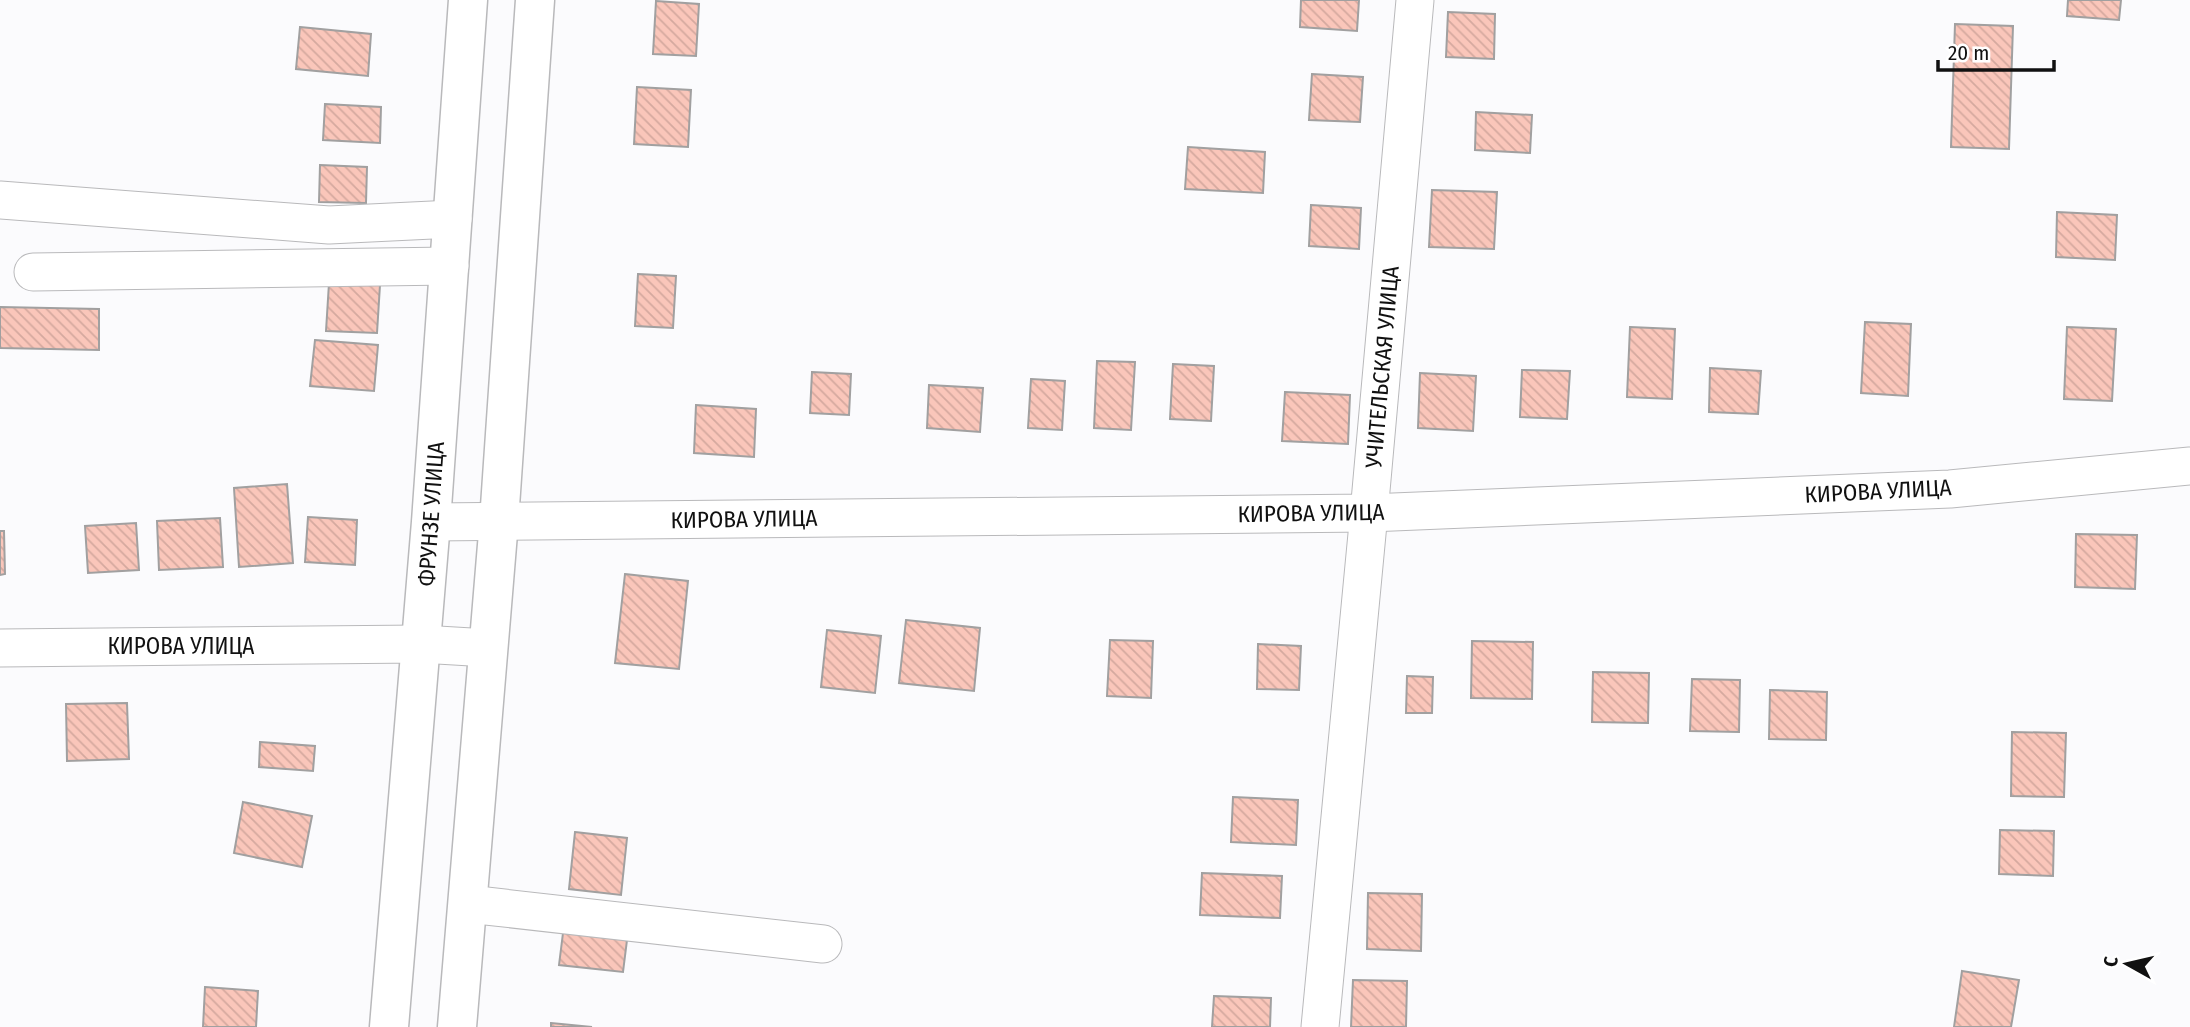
<svg xmlns="http://www.w3.org/2000/svg" width="2190" height="1027" font-family="'Fira Sans Condensed',sans-serif">
<style>
.building{fill:url(#building-back-hatch);stroke:#a1a0a0;stroke-width:2}
.lines{fill:none;stroke-linecap:round;stroke-linejoin:round}
.minor-casing{stroke:#b9b9bb;stroke-width:39}
.major-casing{stroke:#b9b9bb;stroke-width:41}
.minor{stroke:#fff;stroke-width:37}
.major{stroke:#fff;stroke-width:38}
.labels{text-anchor:middle;dominant-baseline:central;stroke-width:6;stroke-linejoin:round;paint-order:stroke}
.street-label{font-size:23px;fill:#111;stroke:#fff}
</style>
<defs>
<pattern id="building-back-hatch" width="6" height="6" patternUnits="userSpaceOnUse" patternTransform="scale(1.75)"><rect width="6" height="6" fill="#fac6ba"/><path d="M-1 5l2 2M0 0l6 6M5-1l2 2" fill="none" stroke="#d5a99f"/></pattern>
</defs>
<rect width="100%" height="100%" fill="#fbfbfd"/>
<g class="building">
<polygon points="1301,0 1359,0 1357,31 1300,27"/>
<polygon points="2068,0 2121,0 2119,20 2067,16"/>
<polygon points="656,1 699,4 696,56 653,54"/>
<polygon points="1448,12 1495,14 1494,59 1446,57"/>
<polygon points="1955,24 2013,26 2009,149 1951,147"/>
<polygon points="300,27 371,34 368,76 296,69"/>
<polygon points="1312,74 1363,77 1360,122 1309,120"/>
<polygon points="637,87 691,90 688,147 634,144"/>
<polygon points="325,104 381,107 380,143 323,140"/>
<polygon points="1476,112 1532,115 1530,153 1475,150"/>
<polygon points="1188,147 1265,152 1263,193 1185,189"/>
<polygon points="320,165 367,167 366,203 319,202"/>
<polygon points="1432,190 1497,192 1494,249 1429,247"/>
<polygon points="1311,205 1361,208 1359,249 1309,246"/>
<polygon points="2057,212 2117,215 2115,260 2056,257"/>
<polygon points="638,274 676,276 673,328 635,326"/>
<polygon points="329,283 380,285 377,333 326,331"/>
<polygon points="0,307 99,309 99,350 0,348"/>
<polygon points="1865,322 1911,324 1908,396 1861,393"/>
<polygon points="1630,327 1675,329 1672,399 1627,397"/>
<polygon points="2067,327 2116,329 2112,401 2064,399"/>
<polygon points="315,340 378,345 374,391 310,386"/>
<polygon points="1097,361 1135,362 1131,430 1094,428"/>
<polygon points="1173,364 1214,366 1211,421 1170,419"/>
<polygon points="1710,368 1761,371 1758,414 1709,412"/>
<polygon points="1522,370 1570,371 1567,419 1520,417"/>
<polygon points="812,372 851,374 849,415 810,413"/>
<polygon points="1420,373 1476,376 1473,431 1418,428"/>
<polygon points="1031,379 1065,381 1062,430 1028,428"/>
<polygon points="929,385 983,388 980,432 927,428"/>
<polygon points="1285,392 1350,395 1348,444 1282,441"/>
<polygon points="696,405 756,409 754,457 694,453"/>
<polygon points="287,484 293,563 239,567 234,488"/>
<polygon points="308,517 357,520 355,565 305,562"/>
<polygon points="220,518 223,567 159,570 157,521"/>
<polygon points="136,523 139,570 88,573 85,526"/>
<polygon points="0,531 4,531 5,574 0,575"/>
<polygon points="2076,534 2137,535 2135,589 2075,587"/>
<polygon points="625,574 688,581 679,669 615,663"/>
<polygon points="906,620 980,628 974,691 899,683"/>
<polygon points="827,630 881,636 875,693 821,687"/>
<polygon points="1110,640 1153,641 1151,698 1107,696"/>
<polygon points="1472,641 1533,642 1532,699 1471,698"/>
<polygon points="1258,644 1301,646 1299,690 1257,689"/>
<polygon points="1593,672 1649,673 1648,723 1592,722"/>
<polygon points="1407,676 1433,677 1432,713 1406,713"/>
<polygon points="1692,679 1740,680 1739,732 1690,731"/>
<polygon points="1770,690 1827,692 1826,740 1769,739"/>
<polygon points="127,703 129,759 67,761 66,704"/>
<polygon points="2012,732 2066,733 2064,797 2011,796"/>
<polygon points="260,742 315,746 313,771 259,767"/>
<polygon points="1233,797 1298,800 1296,845 1231,842"/>
<polygon points="243,802 312,816 302,867 234,853"/>
<polygon points="2000,830 2054,831 2053,876 1999,874"/>
<polygon points="575,832 627,838 621,895 569,889"/>
<polygon points="1202,873 1282,876 1280,918 1200,915"/>
<polygon points="1368,893 1422,894 1421,951 1367,949"/>
<polygon points="564,925 628,932 623,972 559,965"/>
<polygon points="1962,971 2019,980 2011,1027 1954,1027"/>
<polygon points="1353,980 1407,981 1406,1027 1351,1027"/>
<polygon points="205,987 258,991 256,1027 203,1027"/>
<polygon points="1214,996 1271,998 1270,1027 1212,1027"/>
<polygon points="551,1023 592,1027 551,1027"/>
</g>
<g class="lines">
<defs>
<g id="minor">
<polyline points="0,200 329,225 453,219"/>
<polyline points="33,272 450,266"/>
<polyline points="431,522 1369,513 1950,489 2190,466"/>
<polyline points="0,648 421,644 488,648"/>
<polyline points="468,904 823,944"/>
<polyline points="1320,1027 1369,513 1415,0"/>
</g>
<g id="major">
<polyline points="389,1027 431,522 468,0"/>
<polyline points="457,1027 499,521 535,0"/>
</g>
</defs>
<use href="#minor" class="minor-casing"/>
<use href="#major" class="major-casing"/>
<use href="#minor" class="minor"/>
<use href="#major" class="major"/>
</g>
<g class="labels">
<g class="street-label">
<text transform="translate(1382 367) rotate(-85)">УЧИТЕЛЬСКАЯ УЛИЦА</text>
<text transform="translate(1878 491) rotate(-3)">КИРОВА УЛИЦА</text>
<text transform="translate(1311 513) rotate(-1)">КИРОВА УЛИЦА</text>
<text transform="translate(431 514) rotate(-86)">ФРУНЗЕ УЛИЦА</text>
<text transform="translate(744 519) rotate(-1)">КИРОВА УЛИЦА</text>
<text x="181" y="646">КИРОВА УЛИЦА</text>
</g>
</g>
<g transform="translate(2127 964) rotate(278)" stroke="#ffffff" stroke-width="5" paint-order="stroke">
<path d="M0-5L12 26L0 18L-12 26Z" fill="#111111"/>
<text y="-10" font-size="19" font-weight="bold" text-anchor="middle" fill="#111111">С</text>
</g>
<path d="M1938 60v10h116v-10" fill="none" stroke="#111111" stroke-width="3.5"/>
<text x="1948" y="60" font-size="21" fill="#111111" stroke="#ffffff" stroke-width="5" paint-order="stroke">20 m</text>
</svg>
